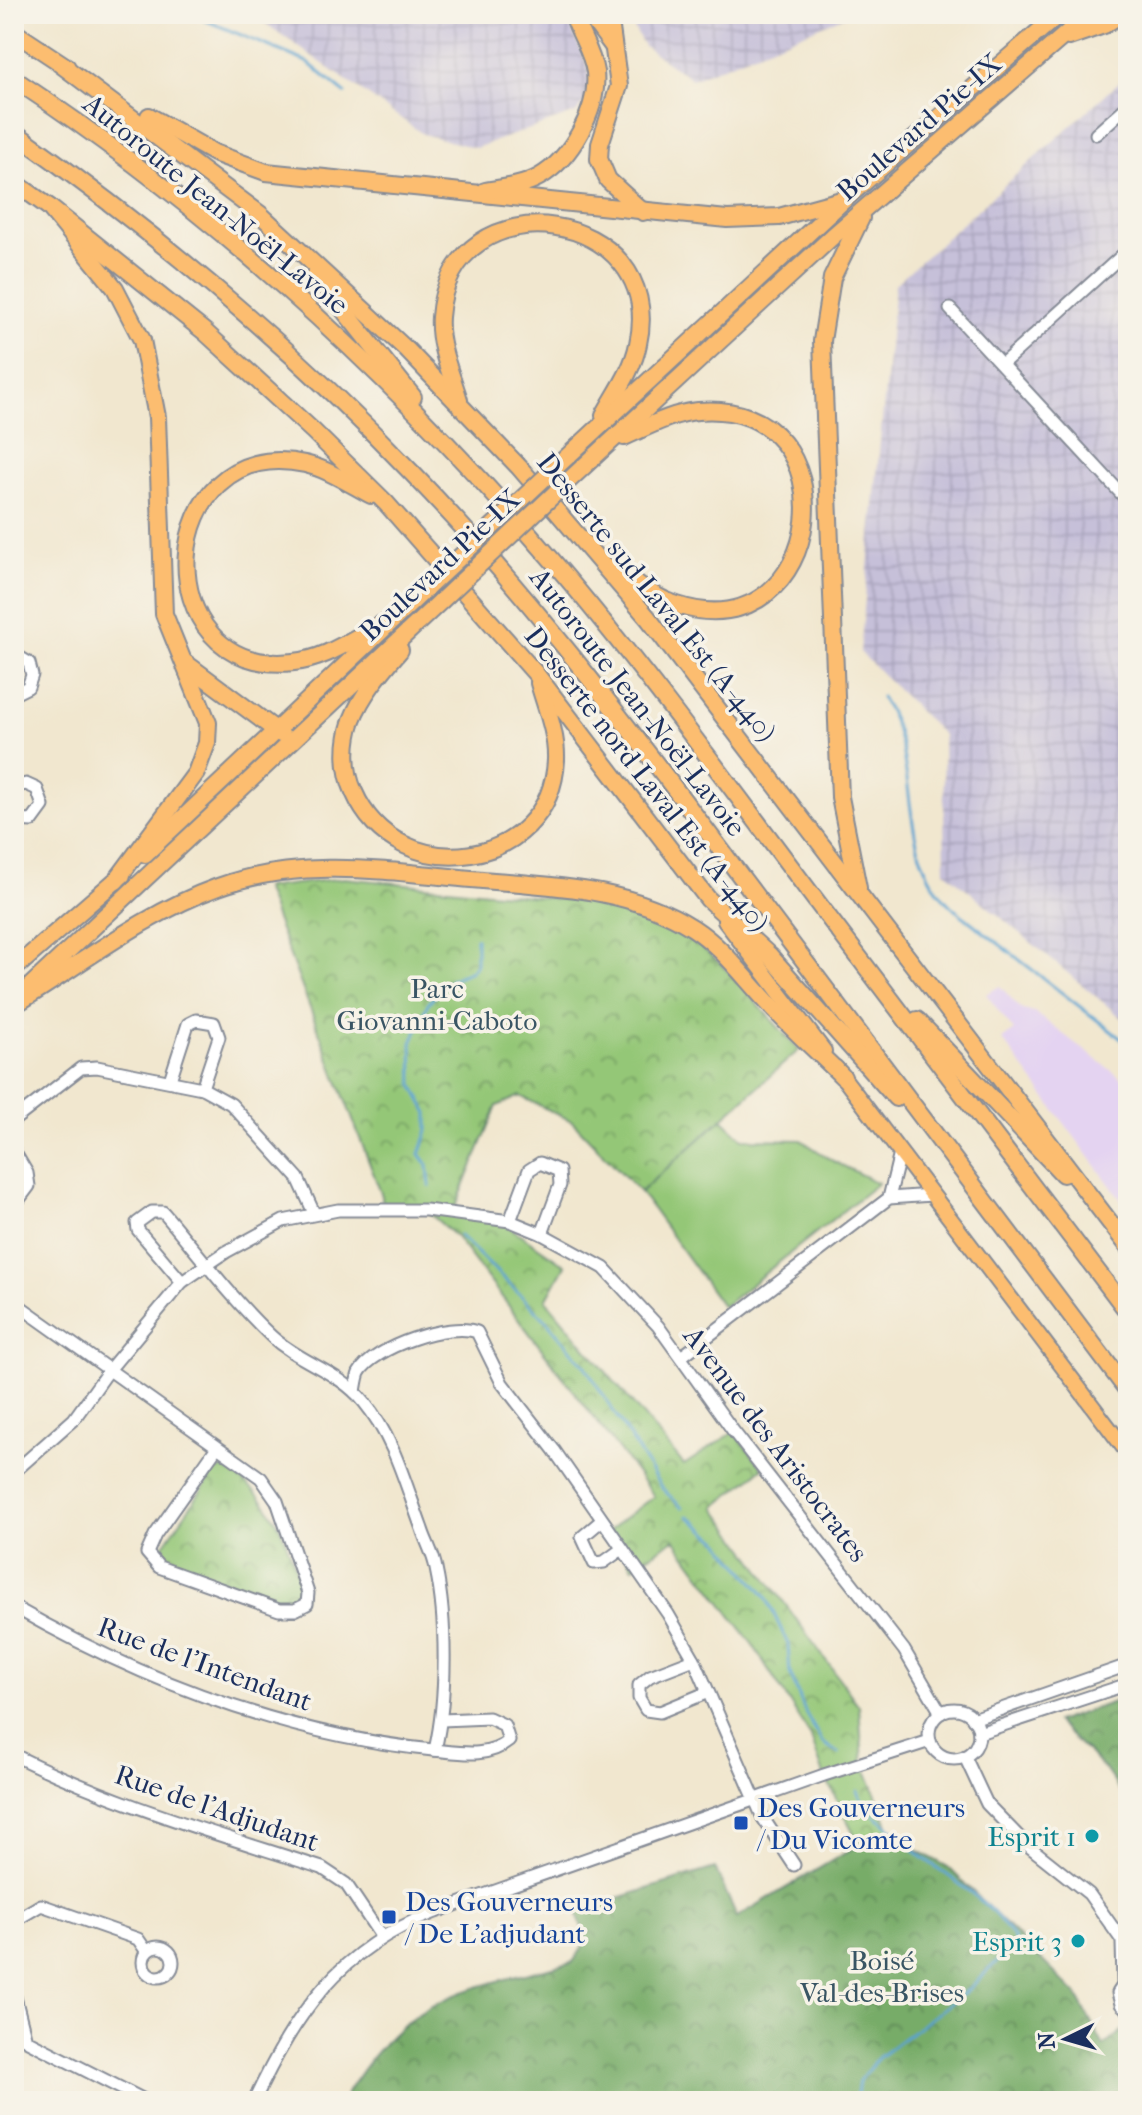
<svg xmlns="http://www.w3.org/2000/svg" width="1142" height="2115" font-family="'IM FELL French Canon',serif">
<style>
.built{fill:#e4d3f1}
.industrial{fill:url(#industrial-grid)}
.grass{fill:#94c777;stroke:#587b6a;stroke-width:2}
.forest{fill:url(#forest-crowns);stroke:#496e63;stroke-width:2}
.park{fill:url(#park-crowns);stroke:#587b6a;stroke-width:2}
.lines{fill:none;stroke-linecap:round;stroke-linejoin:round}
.stream{stroke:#59a2d0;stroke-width:3}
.minor-casing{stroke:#868b96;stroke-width:15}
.major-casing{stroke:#868b96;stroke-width:18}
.highway-casing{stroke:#868b96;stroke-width:20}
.minor{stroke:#fff;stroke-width:11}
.major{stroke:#fcbd6f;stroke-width:14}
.highway{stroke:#fcbd6f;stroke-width:16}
.highway-bridge-casing{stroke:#868b96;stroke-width:20;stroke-linecap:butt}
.highway-bridge{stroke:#fcbd6f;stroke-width:16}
.transit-dot{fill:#1a4fb4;stroke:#f7f3e8;stroke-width:3}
.culture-dot{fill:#0f9aa8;stroke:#f7f3e8;stroke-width:3}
.labels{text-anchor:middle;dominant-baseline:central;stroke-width:7;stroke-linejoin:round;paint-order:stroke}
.street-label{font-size:28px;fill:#1b2f5e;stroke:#f7f3e8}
.park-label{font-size:28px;fill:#395564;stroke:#f7f3e8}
.transit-label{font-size:28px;fill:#164399;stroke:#f7f3e8;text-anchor:start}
.culture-label{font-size:28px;fill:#0d838f;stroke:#f7f3e8;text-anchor:end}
</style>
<defs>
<pattern id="industrial-grid" width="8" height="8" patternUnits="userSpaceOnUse" patternTransform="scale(2)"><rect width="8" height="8" fill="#c6c0d9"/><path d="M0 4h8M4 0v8" fill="none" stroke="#aaa5bd"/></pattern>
<pattern id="forest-crowns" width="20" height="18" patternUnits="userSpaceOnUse" patternTransform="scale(2)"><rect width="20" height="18" fill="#77ac68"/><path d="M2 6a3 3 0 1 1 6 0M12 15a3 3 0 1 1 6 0" fill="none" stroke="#618c59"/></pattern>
<pattern id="park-crowns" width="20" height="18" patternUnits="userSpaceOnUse" patternTransform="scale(2)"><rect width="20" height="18" fill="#94c777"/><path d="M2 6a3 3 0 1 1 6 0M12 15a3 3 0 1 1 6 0" fill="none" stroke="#78a265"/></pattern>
</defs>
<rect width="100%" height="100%" fill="#f7f3e8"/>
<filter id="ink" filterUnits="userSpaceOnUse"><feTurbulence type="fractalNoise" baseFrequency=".0125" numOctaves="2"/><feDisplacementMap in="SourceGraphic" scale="16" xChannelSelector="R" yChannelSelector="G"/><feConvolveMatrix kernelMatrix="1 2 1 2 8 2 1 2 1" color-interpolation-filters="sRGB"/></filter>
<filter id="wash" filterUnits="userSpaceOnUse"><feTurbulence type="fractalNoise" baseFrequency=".006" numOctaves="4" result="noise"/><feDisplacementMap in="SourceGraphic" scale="32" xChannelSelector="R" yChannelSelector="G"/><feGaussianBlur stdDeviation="1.8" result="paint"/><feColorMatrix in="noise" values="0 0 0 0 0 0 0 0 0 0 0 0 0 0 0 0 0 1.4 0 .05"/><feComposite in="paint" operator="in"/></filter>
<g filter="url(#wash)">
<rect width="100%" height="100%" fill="#f1e7cf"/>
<polygon class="built" points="1000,986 1022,1010 1034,1012 1128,1083 1128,1209 1002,1039 1014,1031 986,994"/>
<g class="industrial">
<polygon points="252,14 598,14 571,28 589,70 588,97 576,113 475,148 423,134"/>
<polygon points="626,14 850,14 692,79 644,46"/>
<polygon points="1128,74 1128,1023 945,871 943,735 860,652 895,284"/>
</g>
<polygon class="grass" points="722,1119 743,1139 801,1140 833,1161 878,1183 723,1307 640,1192"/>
<g class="forest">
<polygon points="1128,1697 1128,1802 1104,1768 1056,1722"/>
<path d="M 893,1837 L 948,1867 L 1077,1995 L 1104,2046 L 1128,2026 L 1128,2101 L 342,2101 C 407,1993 460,1991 573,1962 L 587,1941 L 576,1911 L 715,1868 L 737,1917 L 857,1846 Z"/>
</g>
<g class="park">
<polygon points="344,878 603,903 652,917 693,940 724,967 799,1050 640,1192 572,1121 520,1096 497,1106 453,1213 499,1220 565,1265 546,1300 684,1465 734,1432 763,1468 715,1507 859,1706 863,1763 893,1837 860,1845 824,1775 810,1735 753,1645 674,1539 633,1567 609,1530 654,1496 456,1237 426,1210 383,1210 382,1196 264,888"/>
<path d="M 224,1468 C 280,1503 283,1536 305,1595 L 295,1605 L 175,1565 L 159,1552 L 214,1472 Z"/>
</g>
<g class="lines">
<g class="stream">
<polyline points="190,14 307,62 345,93"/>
<path d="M 881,697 C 925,763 891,851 954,909 L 1128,1044"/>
<polyline points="430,1187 428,1165 420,1154 428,1130 428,1113 413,1085 412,1043 428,1003 452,979 471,971 476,964 476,938"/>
<polyline points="459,1235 545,1319 585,1366 661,1487 682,1508"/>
<polyline points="688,1516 720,1542 766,1597 788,1644 790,1673 806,1714 822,1742 839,1754"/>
<path d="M 856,2101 L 859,2081 L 878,2058 L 969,1989 L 1016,1943 C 995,1904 954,1881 921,1856 C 911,1848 904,1837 894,1830 C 878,1818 864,1813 858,1791"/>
</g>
</g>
</g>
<g filter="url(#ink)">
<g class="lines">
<defs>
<g id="minor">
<polyline points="1096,134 1123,110 1128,110"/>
<polyline points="950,309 1128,501"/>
<polyline points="1002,364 1128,250"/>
<polyline points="14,654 29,663 32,675 28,687 14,694"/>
<polyline points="14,787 26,784 37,789 43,806 32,821 14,820"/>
<polyline points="170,1080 188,1024 196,1020 214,1023 219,1037 202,1088"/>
<polyline points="14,1120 81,1068 97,1067 202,1088 231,1104 298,1178 314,1213"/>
<polyline points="14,1151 27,1173 29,1186 14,1206"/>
<polyline points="889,1198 900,1153"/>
<polyline points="510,1221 529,1170 540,1163 559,1171 560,1185 542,1234"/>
<path d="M 182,1282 L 138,1230 L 137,1223 L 152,1212 L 163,1212 C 198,1253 232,1299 271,1336 C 300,1363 339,1371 364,1402 C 394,1438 406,1486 422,1529 C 426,1542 434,1555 436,1569 C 447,1620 447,1699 435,1750"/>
<polyline points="14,1302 261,1478 277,1501 308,1593 307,1604 295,1610 279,1610 159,1567 147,1553 155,1535 217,1447"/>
<polyline points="681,1357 889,1198 932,1195"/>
<path d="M 355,1392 C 356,1386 357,1378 359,1373 C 373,1347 451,1321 477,1332 L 502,1383 L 554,1450 L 668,1614 L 694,1659 L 763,1818 L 794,1865"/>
<polyline points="14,1472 74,1419 109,1370 182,1282 226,1252 283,1221 338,1210 426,1210 510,1221 542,1234 604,1268 658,1326 734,1432 904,1650 941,1713"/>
<polyline points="601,1521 582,1537 594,1563 604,1562 622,1549"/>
<path d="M 14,1607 C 142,1680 285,1735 433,1750 C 458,1752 487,1759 509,1741 L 504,1725 L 489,1718 L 442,1720"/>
<polyline points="694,1659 650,1676 639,1685 639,1698 646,1710 660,1712 706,1693"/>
<circle cx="954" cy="1734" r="25"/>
<polyline points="973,1719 1128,1665"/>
<polyline points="979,1733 1128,1684"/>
<path d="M 14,1755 C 112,1804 218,1834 322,1868 L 346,1884 L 381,1936"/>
<polyline points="965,1757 987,1804 1026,1844 1089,1894 1128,1949"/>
<polyline points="14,1921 41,1905 138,1939 147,1952"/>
<polyline points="1122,1943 1123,1982"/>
<circle cx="158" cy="1962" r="15"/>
<polyline points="1128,1978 1118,1993 1121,2004 1128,2010"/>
<polyline points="14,1993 26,2040 146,2101"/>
<path d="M 254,2101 C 296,2013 338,1949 433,1913 L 824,1775 L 930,1741"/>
</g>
<g id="major">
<polyline points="725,921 824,1051"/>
<polyline points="836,1068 1128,1453"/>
</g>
<g id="highway">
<polyline points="589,14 612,45"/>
<polyline points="609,14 619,86 600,144 599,159 608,180 643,212"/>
<polyline points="14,32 67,67"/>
<polyline points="1069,37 1104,25 1121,14"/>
<polyline points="59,63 261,215 407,350 519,467 648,618 1128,1246"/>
<path d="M 14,79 C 215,212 394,376 551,559 C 647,671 734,792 823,910 C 924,1044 1027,1178 1128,1312"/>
<polyline points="149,116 214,153 266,172 727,219 779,217 845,199"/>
<path d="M 14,132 C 157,234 292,347 413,474 C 530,595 629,728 730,862 C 864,1038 995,1215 1128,1391"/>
<polyline points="14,182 49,207 115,288 142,340 157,417 164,614 208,723 207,743 196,773 116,881"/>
<path d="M 485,191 C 503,188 523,186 539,177 C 571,159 599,109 595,72 C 592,51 579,34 573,14"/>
<polyline points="49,207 205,332 313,431 386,503 536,674 708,899 770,956 896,1098"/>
<polyline points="315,274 413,397"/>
<path d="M 459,400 C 451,373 438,346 440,317 C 451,175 668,209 638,344 C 633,370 616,393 604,415"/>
<polyline points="555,468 845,199 1059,14"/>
<polyline points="567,482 833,236 1089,14"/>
<path d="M 371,495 C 350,484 328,469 305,464 C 155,432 143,679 294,662 C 327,659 353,638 382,624"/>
<path d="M 614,567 C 634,581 654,598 677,605 C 828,654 858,398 698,411 C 672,413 647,427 624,437"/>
<path d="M 400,650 C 382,671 362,694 352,720 C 344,743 344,770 354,792 C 397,891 551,870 556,760 C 557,734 546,708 539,683"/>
<polyline points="184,662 281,734"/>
<polyline points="145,854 428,587"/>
<polyline points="858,888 840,797 822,341 832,278 861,218"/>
<polyline points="14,969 122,875"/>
<polyline points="25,991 441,601"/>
<path d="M 14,1005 C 80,965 145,913 218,887 C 301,857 386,871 471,879 C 546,886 627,886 693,928 C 725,949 744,978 770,1005 C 793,1030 819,1053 843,1077"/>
<polyline points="917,1020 1063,1174"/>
</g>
</defs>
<use href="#minor" class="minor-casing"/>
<use href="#major" class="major-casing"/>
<use href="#highway" class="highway-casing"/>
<use href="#minor" class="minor"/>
<use href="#major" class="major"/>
<use href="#highway" class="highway"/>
<defs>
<g id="highway-bridge">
<polyline points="428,587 555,468"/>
<polyline points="441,601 567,482"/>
</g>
</defs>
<use href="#highway-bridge" class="highway-bridge-casing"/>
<use href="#highway-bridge" class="highway-bridge"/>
</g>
</g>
<g class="transit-dot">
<rect x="733" y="1815" width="16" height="16" rx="4"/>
<rect x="381" y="1909" width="16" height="16" rx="4"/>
</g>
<g class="culture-dot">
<circle cx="1092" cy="1836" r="8"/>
<circle cx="1078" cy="1941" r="8"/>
</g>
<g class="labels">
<g class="street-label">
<text transform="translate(919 127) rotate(-41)">Boulevard Pie-IX</text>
<text transform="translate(216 204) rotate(39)">Autoroute Jean-Noël-Lavoie</text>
<text transform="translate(440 565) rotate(-43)">Boulevard Pie-IX</text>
<text transform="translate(657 597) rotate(51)">Desserte sud Laval Est (A-440)</text>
<text transform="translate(638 702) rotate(52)">Autoroute Jean-Noël-Lavoie</text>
<text transform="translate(647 779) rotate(52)">Desserte nord Laval Est (A-440)</text>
<text transform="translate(776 1444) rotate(53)">Avenue des Aristocrates</text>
<text transform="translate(205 1664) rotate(20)">Rue de l'Intendant</text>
<text transform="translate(217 1808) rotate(19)">Rue de l'Adjudant</text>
</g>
<g class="park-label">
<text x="437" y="988">Parc<tspan x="437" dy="32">Giovanni-Caboto</tspan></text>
<text x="882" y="1960">Boisé<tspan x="882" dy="32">Val-des-Brises</tspan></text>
</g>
<g class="transit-label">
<text x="757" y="1807">Des Gouverneurs<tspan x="757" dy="32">/ Du Vicomte</tspan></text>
<text x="405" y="1901">Des Gouverneurs<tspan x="405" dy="32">/ De L'adjudant</tspan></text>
</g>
<g class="culture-label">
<text x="1076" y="1836">Esprit 1</text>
<text x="1062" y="1941">Esprit 3</text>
</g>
</g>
<rect width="1142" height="2115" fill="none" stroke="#f7f3e8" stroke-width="48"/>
<g transform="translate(1066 2039) rotate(265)" stroke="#f7f3e8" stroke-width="6" paint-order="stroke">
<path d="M0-6L14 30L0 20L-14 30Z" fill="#1b2f5e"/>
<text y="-12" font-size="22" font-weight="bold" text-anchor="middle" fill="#1b2f5e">N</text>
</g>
</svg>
